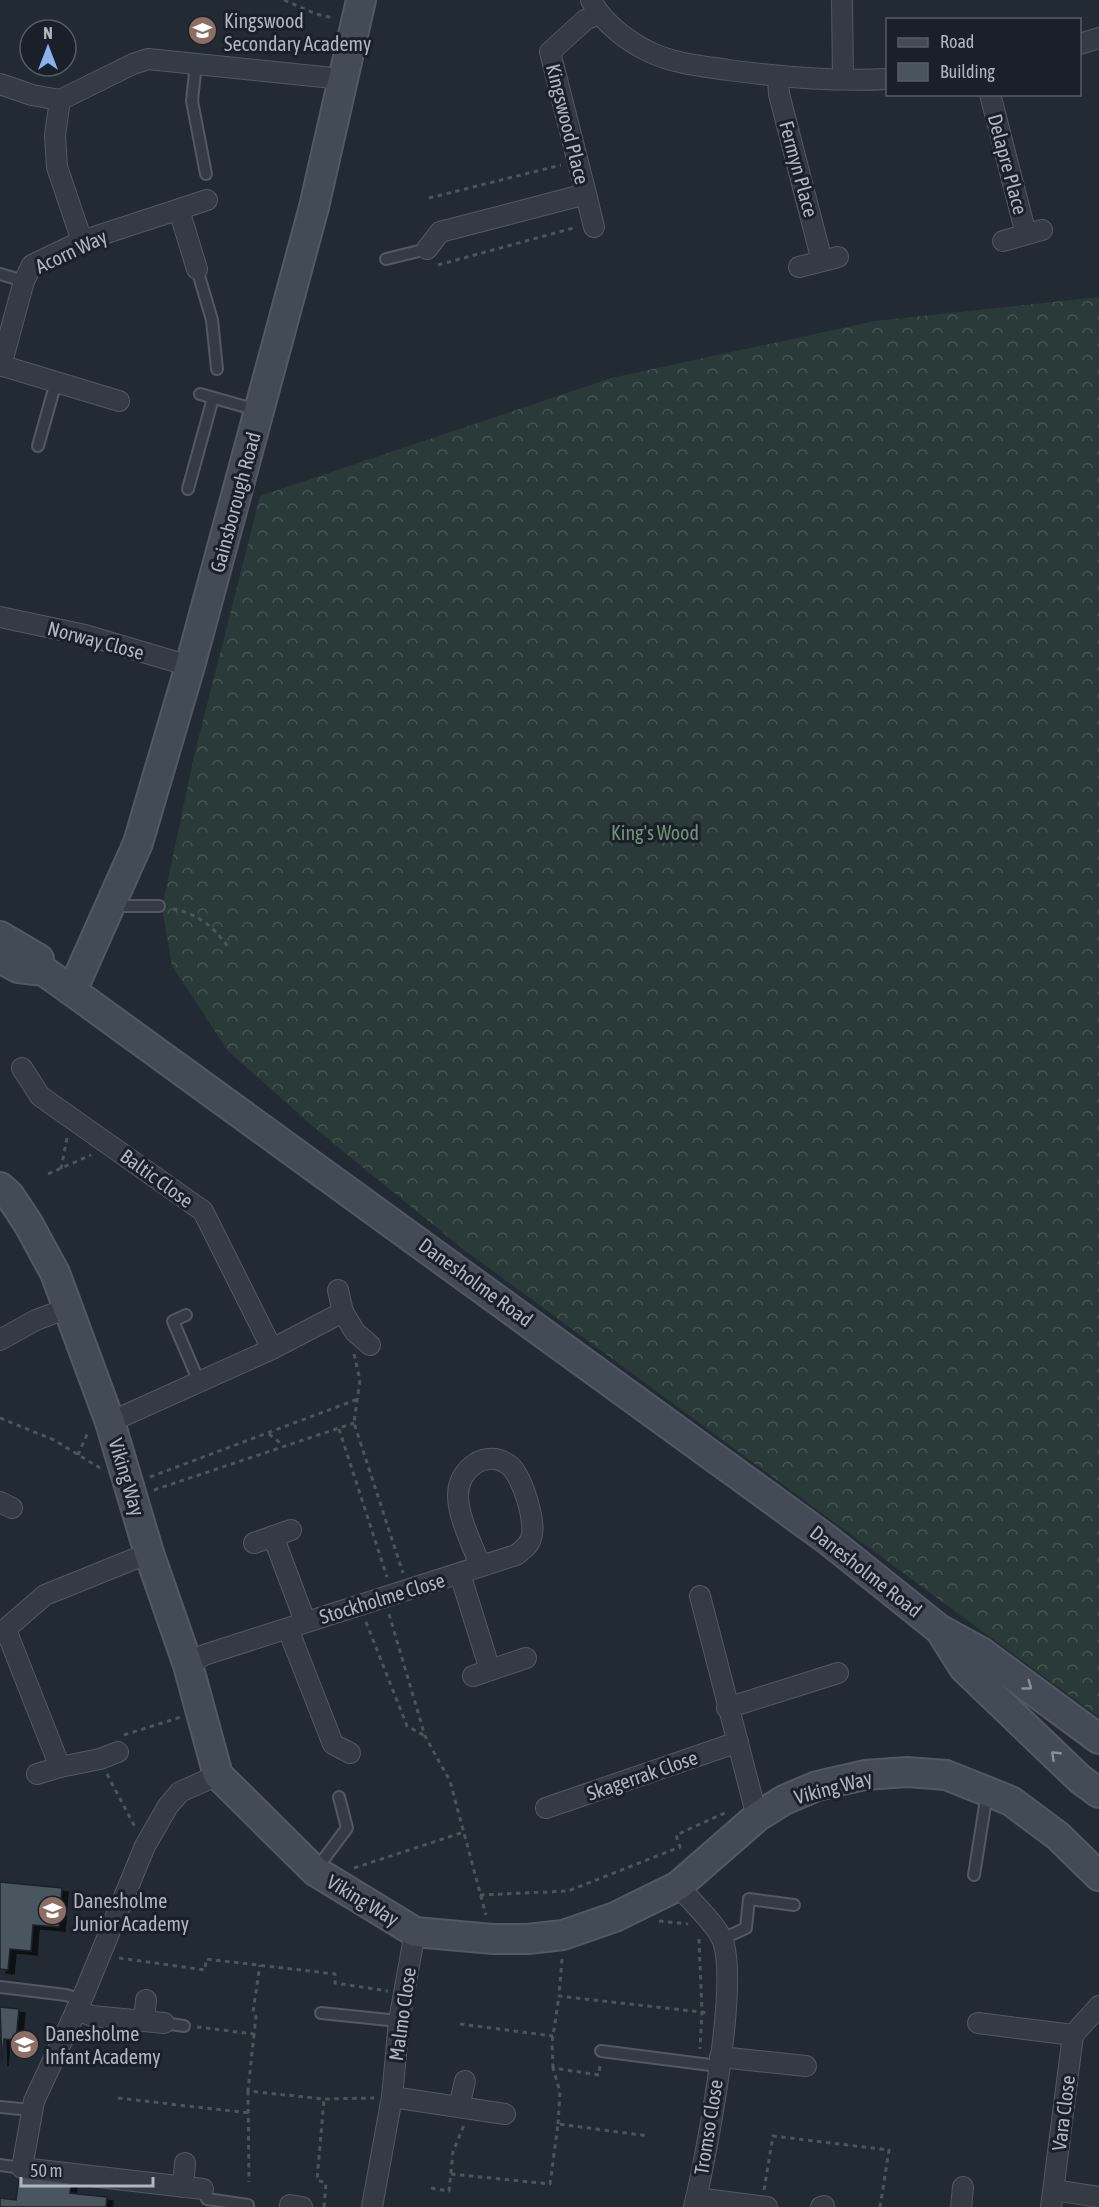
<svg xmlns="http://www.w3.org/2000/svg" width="1099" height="2207" font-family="'Asap Condensed',sans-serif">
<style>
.forest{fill:url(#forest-crowns)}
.building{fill:#4a545f;stroke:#1c222b;stroke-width:1.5;filter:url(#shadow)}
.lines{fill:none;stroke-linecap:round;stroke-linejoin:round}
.lane-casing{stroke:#525962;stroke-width:14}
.street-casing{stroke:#525962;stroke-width:22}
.secondary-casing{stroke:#525962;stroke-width:32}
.path{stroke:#485759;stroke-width:3;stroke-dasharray:4.5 4.5;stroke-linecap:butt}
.lane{stroke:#353b44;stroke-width:10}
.street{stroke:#353b44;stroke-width:20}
.secondary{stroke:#434b57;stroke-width:28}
.oneway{stroke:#89919c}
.labels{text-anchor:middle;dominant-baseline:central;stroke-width:6;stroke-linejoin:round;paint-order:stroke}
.poi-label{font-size:20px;fill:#afb6c1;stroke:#1a2029;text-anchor:start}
.street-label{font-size:20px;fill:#afb6c1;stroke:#1a2029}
.park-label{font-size:20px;fill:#719479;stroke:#1a2029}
</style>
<defs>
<pattern id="forest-crowns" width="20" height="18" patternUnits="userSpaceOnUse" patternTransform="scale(1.5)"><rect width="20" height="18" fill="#2a3a39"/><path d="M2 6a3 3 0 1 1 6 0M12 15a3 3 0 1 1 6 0" fill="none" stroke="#465454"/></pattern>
<filter id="shadow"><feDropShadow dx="6" dy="4" stdDeviation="0" flood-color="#0009"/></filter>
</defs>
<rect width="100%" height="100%" fill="#222a33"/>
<polygon class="forest" points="1099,297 1099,1717 463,1249 317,1130 228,1051 172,966 162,908 194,756 260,496 611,378 875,321"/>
<g class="building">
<polygon points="0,1882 62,1888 59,1927 33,1925 31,1951 10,1949 8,1970 0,1969"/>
<polygon points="0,2007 19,2009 16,2040 4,2039 2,2062"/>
<polygon points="19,2177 71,2184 70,2193 107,2197 106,2207 0,2207 0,2198 16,2200"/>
</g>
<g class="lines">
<defs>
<g id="lane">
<polyline points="196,63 192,101 206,174"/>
<polyline points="386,259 427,249"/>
<polyline points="197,269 212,320 217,369"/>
<polyline points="0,274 24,281"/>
<polyline points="200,394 257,410"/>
<polyline points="38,446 56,382"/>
<polyline points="188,489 213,398"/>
<polyline points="112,906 159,906"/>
<polyline points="186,1315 173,1321 199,1382"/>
<polyline points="315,1871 347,1828 339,1797"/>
<polyline points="974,1875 987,1793"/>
<polyline points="722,1939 746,1928 749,1899 794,1905"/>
<polyline points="0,1987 66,1995 81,2000"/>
<polyline points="321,2013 399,2021"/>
<polyline points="164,2023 184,2026"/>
<polyline points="601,2051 718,2066"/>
<polyline points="0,2107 32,2110"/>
<polyline points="0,2165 22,2168"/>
<polyline points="203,2189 207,2199 248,2205 247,2207"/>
</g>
<g id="street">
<path d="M 591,0 C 602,22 629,43 652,53 C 676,64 702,66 728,70 C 780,77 834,82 888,79"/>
<polyline points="842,0 843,79"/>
<polyline points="1080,44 1099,38"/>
<polyline points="778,77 779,94 822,261"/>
<polyline points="0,84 32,95 60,100 133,64 148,59 343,79"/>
<polyline points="990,94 1026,234"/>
<polyline points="60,100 55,135 57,167 82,241"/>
<polyline points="586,194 594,227"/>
<polyline points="179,210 197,269"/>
<polyline points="1003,241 1042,230"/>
<polyline points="427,249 440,232 586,194 550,52 585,20 598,14"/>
<polyline points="799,267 838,257"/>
<polyline points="0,365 119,401"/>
<polyline points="1,366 24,281 32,265 82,241 207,200"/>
<polyline points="0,617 85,635 190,666"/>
<polyline points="22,1068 40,1096 203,1211 272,1349"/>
<polyline points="338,1290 343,1312"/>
<polyline points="0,1340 36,1320 68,1308"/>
<polyline points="110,1422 272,1349 343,1312 355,1332 370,1345"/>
<polyline points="0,1502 12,1508"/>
<polyline points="273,1536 305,1621"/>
<polyline points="254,1543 291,1530"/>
<polyline points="460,1574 490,1670"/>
<polyline points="700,1596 757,1817"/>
<polyline points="288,1629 333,1744 350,1753"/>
<polyline points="6,1630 60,1767 100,1759 118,1752"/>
<polyline points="0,1634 45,1595 149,1553"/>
<path d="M 188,1665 L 204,1655 L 516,1555 C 522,1550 529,1546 531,1538 C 537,1523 522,1475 509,1465 C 486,1448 458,1469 458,1495 C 458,1517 472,1544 480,1565"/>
<polyline points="473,1676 526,1658"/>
<polyline points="727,1708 838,1673"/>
<polyline points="37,1774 60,1767"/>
<polyline points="546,1808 738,1742"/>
<path d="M 678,1886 C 690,1900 715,1923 722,1939 C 740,1980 706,2158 694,2207"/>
<polyline points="76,2010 92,2016 144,2021 146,2000"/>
<polyline points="144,2021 164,2023"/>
<polyline points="978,2023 1073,2035"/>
<polyline points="720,2057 806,2066"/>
<polyline points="392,2097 505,2114"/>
<polyline points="459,2107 465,2081"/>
<polyline points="183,2187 185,2163"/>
<polyline points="203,2189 22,2168 34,2101 84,1994 145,1846 168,1806 180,1792 218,1775"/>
<polyline points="1054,2190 1099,2197"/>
<polyline points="696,2198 767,2207"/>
<polyline points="290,2205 302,2207"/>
<polyline points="372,2207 392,2097 399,2021 415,1932"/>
<polyline points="821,2207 824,2206"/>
<polyline points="961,2207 963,2187"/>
<polyline points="1051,2207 1073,2035 1099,2006"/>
</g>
<g id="secondary">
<polyline points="0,936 39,959"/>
<polyline points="0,958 18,968 44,971 72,991 828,1540 939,1629 981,1652 1099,1739"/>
<polyline points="72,991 138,843 190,666 314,207 361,0"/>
<polyline points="0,1187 10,1196 29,1225 55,1273 110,1422 149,1553 188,1665 218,1775 315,1871 415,1932 493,1939 528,1939 563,1935 615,1917 678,1886 757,1817 784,1800 817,1786 865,1775 907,1772 946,1775 1011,1801 1058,1836 1099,1876"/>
<polyline points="942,1633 964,1668 1080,1779 1099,1793"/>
</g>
</defs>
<use href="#lane" class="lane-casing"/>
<use href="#street" class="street-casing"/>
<use href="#secondary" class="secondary-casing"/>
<g class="path">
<polyline points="284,0 316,14 333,18"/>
<polyline points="429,198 561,165"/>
<polyline points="438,265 577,227"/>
<path d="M 173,909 C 197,913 214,927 228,947"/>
<polyline points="61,1169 67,1138"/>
<polyline points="48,1174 91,1155"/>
<polyline points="354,1354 360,1380 354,1423 403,1573"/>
<polyline points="0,1418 54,1440 100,1468"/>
<polyline points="339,1429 387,1577"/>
<polyline points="269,1434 283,1445"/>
<polyline points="78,1455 88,1432"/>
<polyline points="150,1477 358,1399"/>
<polyline points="154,1490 354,1423"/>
<polyline points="389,1614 425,1736 450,1781 486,1915"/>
<polyline points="366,1622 407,1726 425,1736"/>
<polyline points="124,1735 181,1717"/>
<polyline points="107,1774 135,1827"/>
<polyline points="354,1868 464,1832"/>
<polyline points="480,1895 568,1891 680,1847 676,1835 727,1812"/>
<polyline points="659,1921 688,1924"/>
<polyline points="699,1939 702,2012 700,2049"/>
<polyline points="119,1958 205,1970 206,1959 335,1974 335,1983 388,1991"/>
<polyline points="562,1959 559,1996 709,2013"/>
<polyline points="460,2024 553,2036"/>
<polyline points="197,2027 254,2034 256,2017 253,2012 260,1965"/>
<polyline points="254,2034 248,2091 324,2099 374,2098"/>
<polyline points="553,2068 552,2043 559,1996"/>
<polyline points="248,2091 249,2182"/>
<polyline points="118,2098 249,2113"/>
<polyline points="558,2124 560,2092 553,2068 599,2075 600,2065"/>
<polyline points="451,2174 550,2184 558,2124 649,2136"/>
<polyline points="431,2188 449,2191 453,2152 464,2125"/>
<polyline points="764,2190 773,2136 889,2150 880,2207"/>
<polyline points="324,2207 326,2183 317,2180 324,2099"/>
</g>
<use href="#lane" class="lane"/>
<use href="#street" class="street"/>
<use href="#secondary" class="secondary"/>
</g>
<defs><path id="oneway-chevron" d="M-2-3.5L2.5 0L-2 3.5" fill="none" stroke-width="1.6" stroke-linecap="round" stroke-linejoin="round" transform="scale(1.5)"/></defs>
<g class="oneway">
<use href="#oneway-chevron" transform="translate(1028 1686) rotate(36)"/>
<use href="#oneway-chevron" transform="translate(1055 1755) rotate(-136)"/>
</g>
<defs>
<symbol id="school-disc" viewBox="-11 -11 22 22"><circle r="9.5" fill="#8d6e63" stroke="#1a2029"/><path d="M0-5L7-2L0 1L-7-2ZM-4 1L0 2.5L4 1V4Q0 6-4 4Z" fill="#fff"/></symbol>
</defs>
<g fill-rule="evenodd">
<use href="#school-disc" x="186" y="14" width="33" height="33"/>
<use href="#school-disc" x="36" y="1894" width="33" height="33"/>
<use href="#school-disc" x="8" y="2028" width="33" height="33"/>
</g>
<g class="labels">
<g class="poi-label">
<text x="224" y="20">Kingswood<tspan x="224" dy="23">Secondary Academy</tspan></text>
<text x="73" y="1900">Danesholme<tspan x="73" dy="23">Junior Academy</tspan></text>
<text x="45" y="2033">Danesholme<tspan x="45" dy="23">Infant Academy</tspan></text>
</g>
<g class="street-label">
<text transform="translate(568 124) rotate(76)">Kingswood Place</text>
<text transform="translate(1008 164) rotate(75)">Delapre Place</text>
<text transform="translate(799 169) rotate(75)">Fermyn Place</text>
<text transform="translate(71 251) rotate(-25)">Acorn Way</text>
<text transform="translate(235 502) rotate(-75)">Gainsborough Road</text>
<text transform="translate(96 640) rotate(15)">Norway Close</text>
<text transform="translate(157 1178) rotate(36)">Baltic Close</text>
<text transform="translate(476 1282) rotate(36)">Danesholme Road</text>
<text transform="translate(127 1477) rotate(73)">Viking Way</text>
<text transform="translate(866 1571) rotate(38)">Danesholme Road</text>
<text transform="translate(382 1598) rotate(-17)">Stockholme Close</text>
<text transform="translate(642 1775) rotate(-19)">Skagerrak Close</text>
<text transform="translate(833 1787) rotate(-15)">Viking Way</text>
<text transform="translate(363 1900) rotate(31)">Viking Way</text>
<text transform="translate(402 2014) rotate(-82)">Malmo Close</text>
<text transform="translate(1063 2113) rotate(-83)">Vara Close</text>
<text transform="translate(708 2127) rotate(-81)">Tromso Close</text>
</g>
<g class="park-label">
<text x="655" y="832">King's Wood</text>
</g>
</g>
<rect x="886" y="18" width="195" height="78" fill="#1a2029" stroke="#565c66" stroke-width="1.5"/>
<rect x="898" y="38" width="30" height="9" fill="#434b57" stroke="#565c66" stroke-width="1.5"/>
<text x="940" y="48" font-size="18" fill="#afb6c1">Road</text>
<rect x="898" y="63" width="30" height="18" fill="#4a545f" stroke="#565c66" stroke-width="1.5"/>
<text x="940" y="78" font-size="18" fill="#afb6c1">Building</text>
<g transform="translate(48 48)"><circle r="28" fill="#1a2029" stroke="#565c66" stroke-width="1.5"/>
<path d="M0-4.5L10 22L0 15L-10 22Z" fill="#8bb1ea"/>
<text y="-9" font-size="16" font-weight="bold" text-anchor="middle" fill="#afb6c1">N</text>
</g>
<path d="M21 2177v9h132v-9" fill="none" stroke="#afb6c1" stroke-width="3"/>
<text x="30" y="2177" font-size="18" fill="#afb6c1" stroke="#1a2029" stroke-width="4.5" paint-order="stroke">50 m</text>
</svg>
